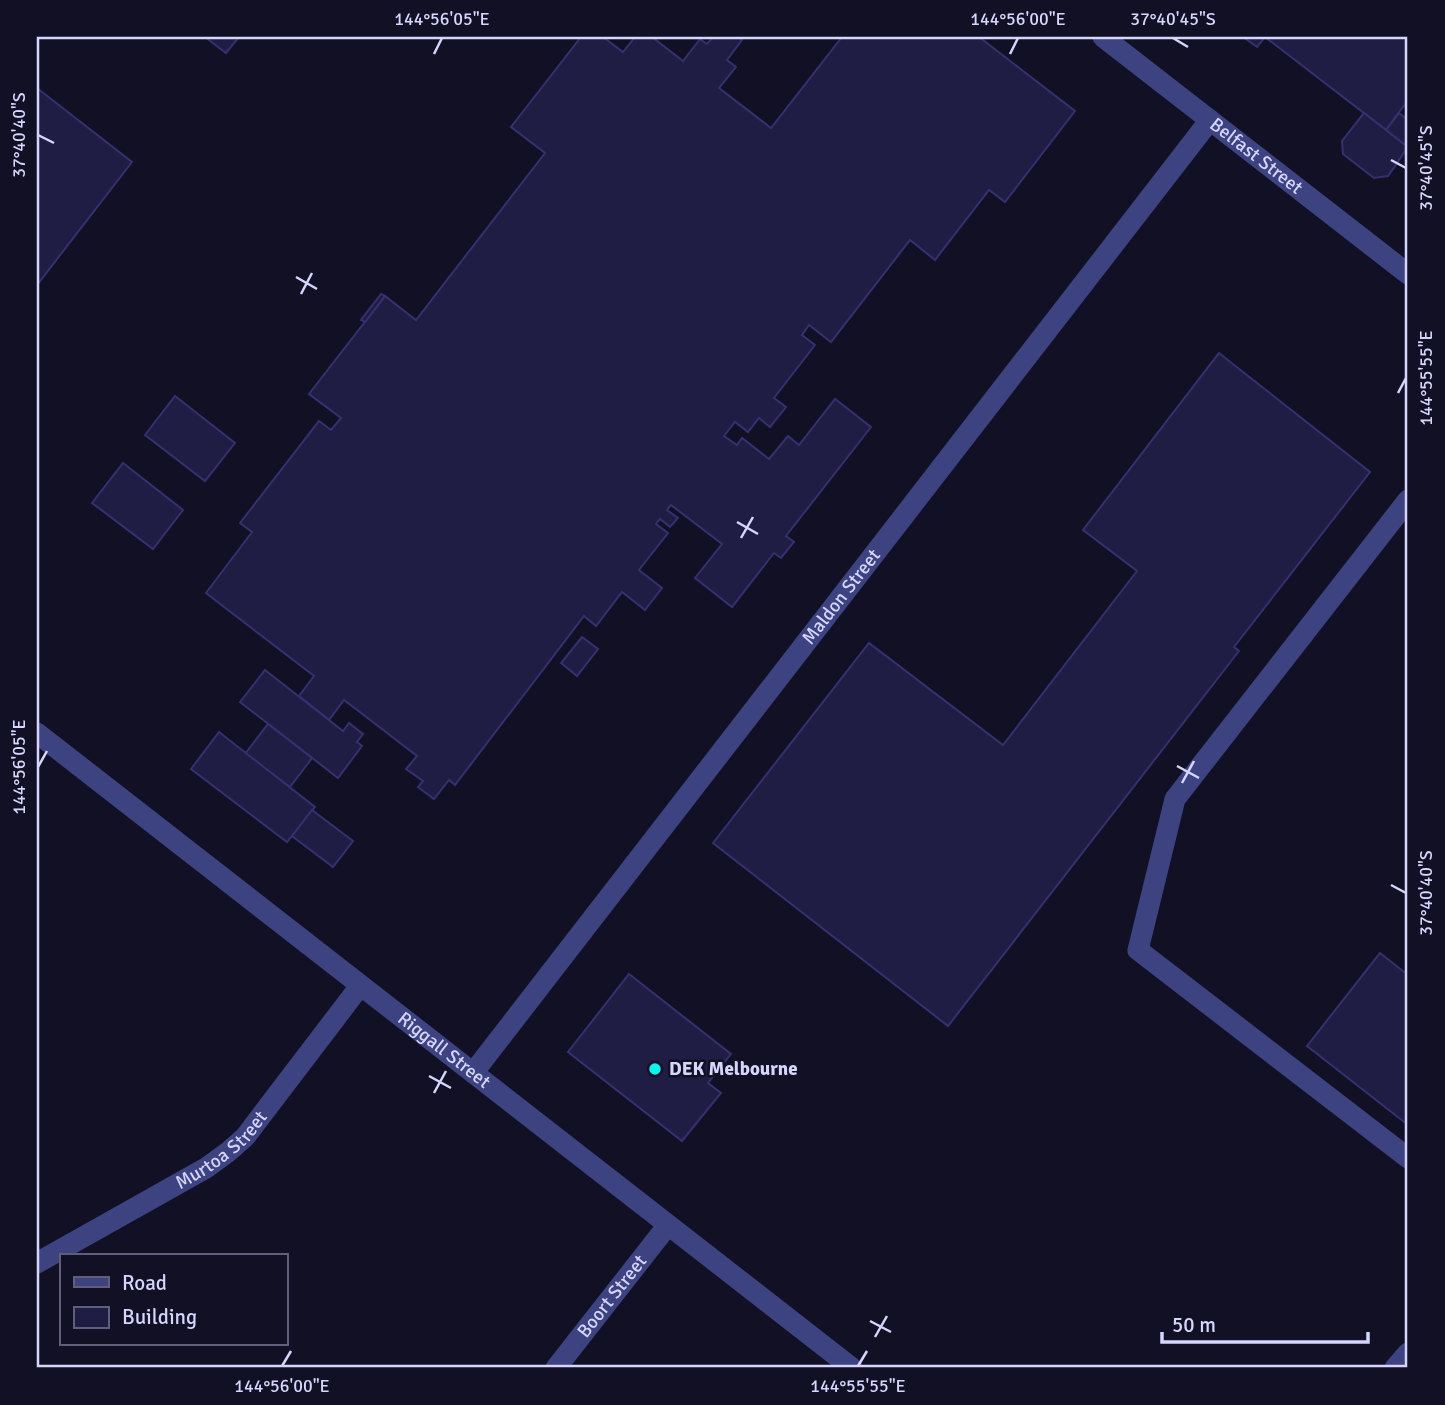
<svg xmlns="http://www.w3.org/2000/svg" width="1445" height="1405" font-family="Signika,sans-serif">
<style>
.building{fill:#201d44;stroke:#35306f;stroke-width:2}
.lines{fill:none;stroke-linecap:round;stroke-linejoin:round}
.minor{stroke:#3d4281;stroke-width:21}
.ticks{fill:none;stroke:#d5d5fd;stroke-width:2.5}
.poi-dot{fill:#0bf2ef;stroke:#111024;stroke-width:2.5}
.labels{text-anchor:middle;dominant-baseline:central;stroke-width:5;stroke-linejoin:round;paint-order:stroke}
.street-label{font-size:19px;fill:#d5d5fd;stroke:#111024}
.poi-label{font-size:19px;font-weight:bold;fill:#d5d5fd;stroke:#111024;text-anchor:start}
.neatline{fill:none;stroke:#d5d5fd;stroke-width:2.5}
.ticks-label{font-size:18px;text-anchor:middle;fill:#d5d5fd}
</style>
<rect width="100%" height="100%" fill="#111024"/>
<g class="building">
<polygon points="205,37 239,37 226,53"/>
<polygon points="581,37 603,37 623,52 635,37 652,37 683,61 700,39 707,44 713,37 738,37 742,40 727,60 736,67 719,88 771,128 842,37 979,37 1075,111 1005,202 989,190 935,260 910,240 831,342 809,325 802,335 815,345 774,398 786,407 770,427 759,418 748,432 735,422 724,436 737,445 742,438 769,459 788,436 799,445 835,399 871,427 786,536 794,542 781,558 774,553 732,607 695,578 722,544 671,505 667,510 678,518 670,527 660,519 656,524 668,533 639,570 662,588 645,610 622,592 596,626 584,616 455,785 449,780 434,799 418,787 423,781 406,769 417,756 344,700 329,720 299,696 314,676 206,593 252,532 240,523 319,421 331,430 341,418 309,394 385,296 416,320 545,153 511,127"/>
<polygon points="1243,37 1265,37 1257,47"/>
<polygon points="1265,37 1408,37 1408,100 1386,130"/>
<polygon points="37,88 132,162 37,285"/>
<polygon points="1364,113 1408,147 1388,176 1374,178 1343,154 1342,141"/>
<polygon points="1399,113 1408,120 1408,147 1386,130"/>
<polygon points="381,294 385,296 365,322 361,320"/>
<polygon points="1219,353 1370,472 1234,647 1239,651 948,1026 713,843 869,643 1003,745 1137,571 1083,530"/>
<polygon points="175,396 235,443 205,481 145,435"/>
<polygon points="123,463 183,510 153,549 92,503"/>
<polygon points="582,637 598,649 577,676 561,663"/>
<polygon points="265,670 343,731 349,723 363,734 357,742 362,746 338,778 240,702"/>
<polygon points="268,724 312,758 290,787 245,754"/>
<polygon points="219,732 315,807 287,842 191,769"/>
<polygon points="312,810 353,841 333,867 292,836"/>
<polygon points="1380,953 1408,975 1408,1125 1307,1046"/>
<polygon points="629,974 731,1054 708,1083 721,1093 682,1141 568,1052"/>
</g>
<g class="lines">
<g class="minor">
<path id="s1" d="M 1103,37 L 1408,274"/>
<polyline points="1408,500 1175,799 1138,950 1408,1158"/>
<path id="s2" d="M 37,733 L 852,1368"/>
<path id="s3" d="M 473,1073 L 1210,120"/>
<path id="s4" d="M 37,1263 L 206,1168 L 228,1152 L 245,1137 L 360,986"/>
<path id="s5" d="M 556,1368 L 668,1225"/>
<polyline points="1395,1368 1408,1353"/>
</g>
</g>
<path class="ticks" d="M 1173,38 L 1188,47M 434,54 L 442,38M 1010,54 L 1018,38M 38,135 L 54,143M 1391,160 L 1406,168M 296,277 L 317,289M 301,294 L 312,273M 1398,393 L 1406,378M 737,522 L 758,534M 741,538 L 753,517M 1177,766 L 1199,778M 38,767 L 47,751M 1182,783 L 1194,761M 1391,885 L 1406,893M 429,1076 L 451,1088M 434,1093 L 446,1071M 870,1321 L 891,1332M 875,1337 L 887,1316M 282,1366 L 291,1351M 858,1366 L 867,1351"/>
<circle class="poi-dot" cx="655" cy="1069" r="7"/>
<g class="labels">
<g class="street-label">
<text stroke="none"><textPath href="#s1" startOffset="194">Belfast Street</textPath></text>
<text stroke="none"><textPath href="#s3" startOffset="602">Maldon Street</textPath></text>
<text stroke="none"><textPath href="#s2" startOffset="516">Riggall Street</textPath></text>
<text stroke="none"><textPath href="#s4" startOffset="217">Murtoa Street</textPath></text>
<text stroke="none"><textPath href="#s5" startOffset="91">Boort Street</textPath></text>
</g>
<g class="poi-label">
<text x="669" y="1069">DEK Melbourne</text>
</g>
</g>
<rect width="1445" height="1405" fill="none" stroke="#111024" stroke-width="77"/>
<rect x="60" y="1254" width="228" height="91" fill="#111024" stroke="#5f5f7b" stroke-width="2"/>
<rect x="74" y="1277" width="35" height="10" fill="#3d4281" stroke="#5f5f7b" stroke-width="2"/>
<text x="122" y="1290" font-size="21" fill="#d5d5fd">Road</text>
<rect x="74" y="1307" width="35" height="21" fill="#201d44" stroke="#5f5f7b" stroke-width="2"/>
<text x="122" y="1324" font-size="21" fill="#d5d5fd">Building</text>
<path d="M1162 1332v10h206v-10" fill="none" stroke="#d5d5fd" stroke-width="3.5"/>
<text x="1172" y="1332" font-size="21" fill="#d5d5fd" stroke="#111024" stroke-width="5" paint-order="stroke">50 m</text>
<rect x="38" y="38" width="1368" height="1328" class="neatline"/>
<g class="ticks-label">
<text x="442" y="25">144°56'05"E</text>
<text x="1018" y="25">144°56'00"E</text>
<text x="1173" y="25">37°40'45"S</text>
<text transform="translate(19 135) rotate(-90)" y="6">37°40'40"S</text>
<text transform="translate(1426 168) rotate(-90)" y="6">37°40'45"S</text>
<text transform="translate(1426 378) rotate(-90)" y="6">144°55'55"E</text>
<text transform="translate(19 767) rotate(-90)" y="6">144°56'05"E</text>
<text transform="translate(1426 893) rotate(-90)" y="6">37°40'40"S</text>
<text x="282" y="1392">144°56'00"E</text>
<text x="858" y="1392">144°55'55"E</text>
</g>
</svg>
